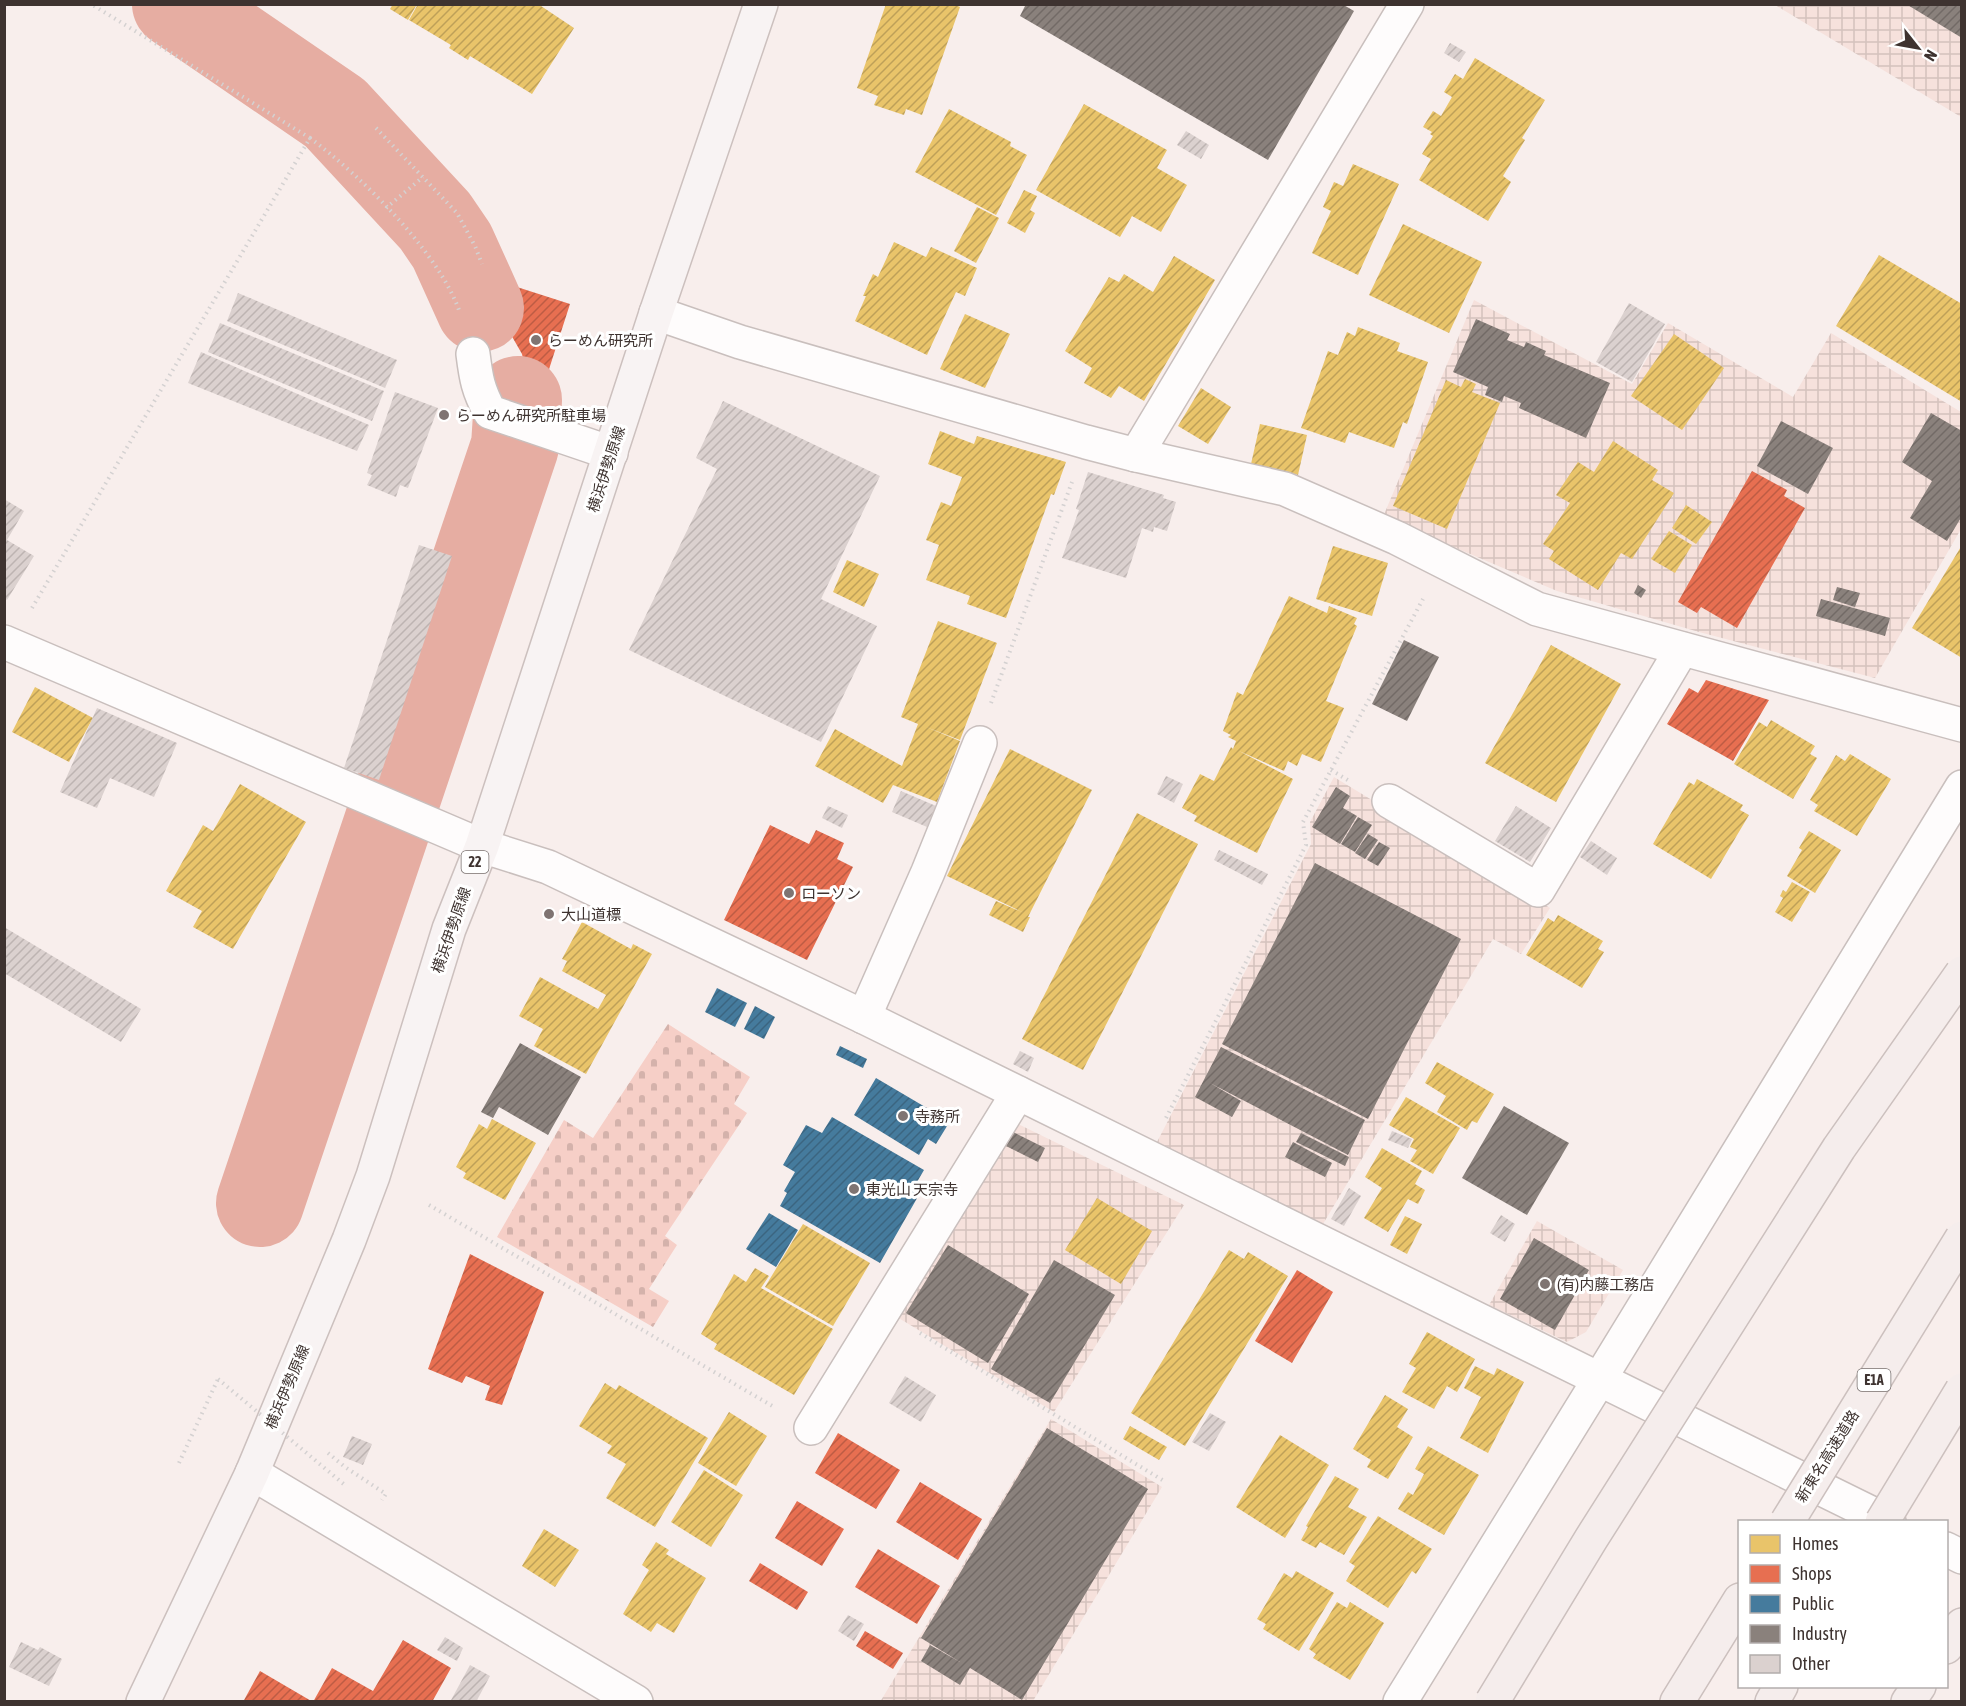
<svg xmlns="http://www.w3.org/2000/svg" width="1966" height="1706" font-family="'Asap Condensed','Noto Sans JP',sans-serif">
<style>
.industrial{fill:url(#industrial-grid)}
.cemetery{fill:url(#cemetery-stones)}
.homes{fill:url(#homes-hatch)}
.shops{fill:url(#shops-hatch)}
.public{fill:url(#public-hatch)}
.industry{fill:url(#industry-hatch)}
.lines{fill:none;stroke-linecap:round;stroke-linejoin:round}
.river{stroke:#e6ada2;stroke-width:88}
.building{fill:url(#building-hatch)}
.minor-casing{stroke:#c9bfbd;stroke-width:36}
.major-casing{stroke:#ccc0be;stroke-width:36}
.highway-casing{stroke:#ccc0be;stroke-width:36}
.path{stroke:#d4d1d1;stroke-width:4;stroke-dasharray:1.5 4.5;stroke-linecap:butt}
.minor{stroke:#fefcfc;stroke-width:33}
.major{stroke:#f8f3f3;stroke-width:33}
.highway{stroke:#f5edec;stroke-width:33}
.highway-bridge-casing{stroke:#ccc0be;stroke-width:36;stroke-linecap:butt}
.path-bridge{stroke:#d4d1d1;stroke-width:4;stroke-dasharray:1.5 4.5;stroke-linecap:butt}
.highway-bridge{stroke:#f5edec;stroke-width:33}
.poi-dot{fill:#7f7472;stroke:#fff;stroke-width:2}
.labels{text-anchor:middle;dominant-baseline:central;stroke-width:6;stroke-linejoin:round;paint-order:stroke}
.shield{fill:#fff;stroke:#78706e;stroke-width:1.5}
.shield-label{font-size:14px;font-weight:bold;fill:#3e3330}
.poi-label{font-size:15px;fill:#3e3330;stroke:#fff;text-anchor:start}
.street-label{font-size:15px;fill:#3e3330;stroke:#fff}
</style>
<defs>
<pattern id="industrial-grid" width="8" height="8" patternUnits="userSpaceOnUse" patternTransform="scale(1.5)"><rect width="8" height="8" fill="#f6e1dc"/><path d="M0 4h8M4 0v8" fill="none" stroke="#d4c2bd"/></pattern>
<pattern id="cemetery-stones" width="16" height="16" patternUnits="userSpaceOnUse" patternTransform="scale(1.5)"><rect width="16" height="16" fill="#f6cfc7"/><path d="M2 7V4a2 2 0 0 1 4 0v3zM10 15v-3a2 2 0 0 1 4 0v3z" fill="#d4b2ab"/></pattern>
<pattern id="homes-hatch" width="6" height="6" patternUnits="userSpaceOnUse" patternTransform="scale(1.5)"><rect width="6" height="6" fill="#e9c46a"/><path d="M-1 1l2-2M0 6l6-6M5 7l2-2" fill="none" stroke="#bea058"/></pattern>
<pattern id="shops-hatch" width="6" height="6" patternUnits="userSpaceOnUse" patternTransform="scale(1.5)"><rect width="6" height="6" fill="#e76f51"/><path d="M-1 1l2-2M0 6l6-6M5 7l2-2" fill="none" stroke="#bd5c44"/></pattern>
<pattern id="public-hatch" width="6" height="6" patternUnits="userSpaceOnUse" patternTransform="scale(1.5)"><rect width="6" height="6" fill="#457b9d"/><path d="M-1 1l2-2M0 6l6-6M5 7l2-2" fill="none" stroke="#3b6580"/></pattern>
<pattern id="industry-hatch" width="6" height="6" patternUnits="userSpaceOnUse" patternTransform="scale(1.5)"><rect width="6" height="6" fill="#8a817c"/><path d="M-1 1l2-2M0 6l6-6M5 7l2-2" fill="none" stroke="#726a66"/></pattern>
<pattern id="building-hatch" width="6" height="6" patternUnits="userSpaceOnUse" patternTransform="scale(1.5)"><rect width="6" height="6" fill="#dbd1cf"/><path d="M-1 1l2-2M0 6l6-6M5 7l2-2" fill="none" stroke="#bdb4b2"/></pattern>
</defs>
<rect width="100%" height="100%" fill="#f8eeec"/>
<g class="industrial">
<polygon points="1775,5 1961,5 1961,117"/>
<polygon points="1474,300 1632,384 1668,323 1793,397 1831,333 1961,412 1961,529 1875,678 1699,632 1557,591 1383,517"/>
<polygon points="1334,777 1550,908 1521,954 1493,939 1323,1224 1157,1142 1311,844 1310,822"/>
<polygon points="1018,1124 1184,1205 1054,1412 892,1314"/>
<polygon points="1537,1221 1623,1270 1586,1332 1567,1342 1489,1305"/>
<polygon points="1051,1419 1162,1487 1033,1701 880,1702"/>
</g>
<polygon class="cemetery" points="668,1024 750,1077 734,1104 747,1113 665,1236 677,1245 649,1289 669,1301 653,1327 497,1237 564,1120 593,1138"/>
<g class="homes">
<polygon points="393,4 417,4 408,20 390,9"/>
<polygon points="418,4 538,4 574,28 532,94 470,56 468,60 449,48 451,45 409,20"/>
<polygon points="886,4 954,4 960,7 922,115 906,109 904,115 874,105 878,96 857,88"/>
<polygon points="1475,58 1545,100 1522,138 1525,140 1503,176 1511,182 1488,221 1419,180 1431,159 1422,154 1433,136 1430,134 1432,132 1423,127 1433,111 1441,116 1452,97 1444,92 1455,74 1463,79"/>
<polygon points="1084,104 1167,150 1157,168 1187,185 1161,232 1132,216 1120,237 1036,190"/>
<polygon points="949,109 1011,142 1010,146 1027,155 996,215 915,172"/>
<polygon points="1353,164 1399,184 1358,275 1312,253 1331,211 1323,207 1334,182 1343,186"/>
<polygon points="1024,190 1037,196 1030,210 1035,213 1025,233 1007,223"/>
<polygon points="977,207 999,218 976,263 954,251"/>
<polygon points="1403,224 1482,262 1449,333 1369,295"/>
<polygon points="894,242 926,257 931,247 977,268 965,296 956,292 927,355 855,321 866,296 863,296 873,274 878,277"/>
<polygon points="1879,255 1962,304 1962,402 1836,326"/>
<polygon points="1174,256 1215,280 1144,401 1119,386 1111,398 1084,383 1092,368 1065,351 1109,277 1119,282 1124,274 1153,292"/>
<polygon points="965,314 1010,334 985,388 940,369"/>
<polygon points="1358,327 1400,343 1397,351 1428,362 1407,424 1403,422 1394,448 1349,432 1345,443 1301,428 1328,351 1338,355 1347,332 1355,336"/>
<polygon points="1674,334 1724,368 1682,430 1631,396"/>
<polygon points="1465,379 1476,384 1472,392 1500,403 1447,529 1393,506 1446,380 1461,387"/>
<polygon points="1201,388 1231,407 1208,444 1178,426"/>
<polygon points="1260,424 1307,435 1298,475 1251,464"/>
<polygon points="940,431 974,444 977,436 1066,462 1054,495 1051,494 1006,618 967,604 970,596 926,580 939,545 926,540 941,502 951,506 962,477 928,464"/>
<polygon points="1613,441 1658,470 1652,480 1674,493 1632,559 1621,553 1598,590 1549,559 1554,551 1543,544 1570,503 1556,495 1578,462 1594,472"/>
<polygon points="1686,505 1712,522 1696,544 1672,528"/>
<polygon points="1669,531 1692,545 1675,573 1651,559"/>
<polygon points="1962,545 1962,658 1912,628"/>
<polygon points="1333,546 1388,563 1372,616 1316,599"/>
<polygon points="847,560 879,574 864,607 833,592"/>
<polygon points="1289,596 1327,613 1329,606 1357,618 1354,624 1357,626 1326,701 1344,708 1321,762 1302,754 1297,766 1288,761 1284,771 1239,751 1293,779 1257,853 1194,821 1197,816 1182,808 1200,774 1214,781 1231,747 1233,749 1236,741 1228,737 1231,735 1223,731 1237,692 1243,695"/>
<polygon points="938,621 997,643 960,740 926,727 960,741 937,802 893,785 883,803 815,766 835,729 902,766 918,724 901,717"/>
<polygon points="1551,645 1621,684 1556,802 1485,763"/>
<polygon points="35,687 93,718 69,762 12,732"/>
<polygon points="1771,720 1815,746 1810,754 1817,758 1793,799 1734,764 1759,722 1767,727"/>
<polygon points="1010,749 1092,790 1028,917 1030,917 1023,932 989,915 996,901 1024,913 947,876"/>
<polygon points="1850,754 1891,779 1857,836 1814,811 1818,805 1810,800 1836,755 1845,761"/>
<polygon points="1697,779 1743,805 1740,810 1749,815 1711,879 1653,844 1689,782 1694,785"/>
<polygon points="240,784 306,822 233,949 193,927 202,911 166,891 203,825 213,831"/>
<polygon points="1137,813 1198,844 1083,1070 1022,1039"/>
<polygon points="1809,831 1841,850 1815,893 1787,876 1802,850 1799,848"/>
<polygon points="1792,882 1810,892 1792,922 1775,912 1783,898 1780,896 1783,890 1786,892"/>
<polygon points="1558,915 1603,941 1598,949 1604,952 1582,988 1526,955 1548,918 1554,922"/>
<polygon points="582,922 631,949 633,944 652,954 586,1074 534,1046 543,1029 519,1016 540,977 598,1009 606,995 562,971 567,961 562,959"/>
<polygon points="1437,1062 1494,1094 1477,1123 1472,1121 1467,1130 1437,1112 1446,1096 1425,1083"/>
<polygon points="1406,1097 1460,1128 1433,1174 1410,1161 1417,1150 1410,1147 1414,1139 1389,1125"/>
<polygon points="492,1119 536,1143 505,1200 463,1178 466,1173 456,1167 479,1124 487,1129"/>
<polygon points="1382,1148 1422,1171 1415,1184 1425,1190 1418,1204 1408,1199 1388,1232 1364,1218 1382,1188 1365,1177"/>
<polygon points="1097,1198 1152,1231 1121,1284 1065,1250"/>
<polygon points="1405,1216 1422,1224 1407,1254 1390,1245"/>
<polygon points="803,1224 870,1263 833,1326 765,1287"/>
<polygon points="1229,1250 1244,1259 1248,1252 1288,1276 1185,1446 1131,1413"/>
<polygon points="755,1268 769,1276 761,1288 833,1329 794,1395 714,1349 717,1344 701,1334 734,1274 746,1282"/>
<polygon points="1427,1332 1475,1359 1457,1392 1447,1386 1434,1409 1402,1392 1416,1368 1409,1364"/>
<polygon points="1475,1366 1494,1375 1497,1368 1524,1382 1488,1453 1460,1438 1481,1397 1464,1388"/>
<polygon points="605,1383 616,1390 619,1385 708,1438 655,1527 606,1498 626,1464 607,1453 612,1446 579,1426"/>
<polygon points="1385,1395 1408,1409 1397,1427 1413,1437 1388,1479 1367,1467 1371,1460 1353,1449"/>
<polygon points="729,1412 767,1436 736,1486 698,1463"/>
<polygon points="1130,1426 1167,1447 1159,1460 1123,1439"/>
<polygon points="1280,1435 1329,1465 1285,1538 1236,1507"/>
<polygon points="1428,1446 1479,1475 1444,1535 1398,1509 1408,1492 1413,1495 1424,1474 1415,1469"/>
<polygon points="704,1470 743,1495 711,1547 671,1522"/>
<polygon points="1335,1476 1359,1489 1348,1507 1367,1517 1344,1555 1320,1542 1316,1548 1301,1540 1308,1527 1306,1526"/>
<polygon points="1378,1516 1432,1549 1416,1574 1412,1571 1388,1608 1346,1581 1355,1566 1349,1562"/>
<polygon points="544,1529 579,1550 555,1587 522,1566"/>
<polygon points="656,1542 669,1550 666,1554 706,1578 674,1633 657,1623 651,1632 623,1614 649,1570 642,1565"/>
<polygon points="1296,1571 1334,1593 1299,1651 1263,1629 1266,1624 1257,1619 1284,1573 1292,1578"/>
<polygon points="1337,1602 1347,1608 1350,1602 1384,1623 1350,1680 1313,1658 1316,1654 1309,1649"/>
</g>
<g class="shops">
<polygon points="517,287 570,304 542,391 529,386 522,354 506,326"/>
<polygon points="1752,471 1787,490 1784,496 1805,508 1737,628 1701,607 1697,613 1678,602"/>
<polygon points="1706,680 1769,700 1733,761 1667,724 1689,688 1698,693"/>
<polygon points="770,825 809,844 816,830 844,843 837,859 853,867 807,960 724,920"/>
<polygon points="470,1254 544,1292 502,1405 485,1400 490,1386 466,1376 462,1383 428,1369"/>
<polygon points="1297,1270 1333,1292 1292,1363 1255,1341"/>
<polygon points="838,1433 900,1470 876,1509 815,1473"/>
<polygon points="920,1482 982,1519 958,1560 896,1522"/>
<polygon points="797,1501 844,1529 822,1566 775,1538"/>
<polygon points="878,1549 940,1586 917,1624 855,1587"/>
<polygon points="760,1563 808,1592 797,1610 749,1581"/>
<polygon points="865,1631 903,1653 893,1669 856,1646"/>
<polygon points="403,1640 451,1668 432,1702 313,1702 332,1668 373,1691"/>
<polygon points="260,1671 313,1702 243,1702"/>
</g>
<g class="public">
<polygon points="717,988 747,1003 735,1027 705,1012"/>
<polygon points="755,1006 775,1017 764,1039 744,1029"/>
<polygon points="840,1046 867,1059 863,1068 836,1055"/>
<polygon points="876,1078 932,1111 934,1107 952,1118 936,1144 928,1139 919,1155 854,1115"/>
<polygon points="832,1117 924,1170 917,1182 924,1186 880,1263 780,1206 787,1193 784,1191 795,1172 783,1165 806,1125 822,1133"/>
<polygon points="769,1213 798,1230 776,1267 746,1249"/>
</g>
<g class="industry">
<polygon points="1026,4 1342,4 1354,11 1268,160 1020,16"/>
<polygon points="1906,4 1962,4 1962,38"/>
<polygon points="1476,319 1510,334 1507,340 1524,347 1526,342 1546,351 1544,355 1610,383 1586,438 1519,408 1521,403 1504,396 1502,402 1485,395 1488,387 1453,372"/>
<polygon points="1931,413 1962,431 1962,516 1947,541 1910,518 1932,481 1902,462"/>
<polygon points="1781,421 1833,448 1808,494 1757,466"/>
<polygon points="1638,585 1646,590 1641,598 1634,593"/>
<polygon points="1837,587 1860,593 1855,607 1833,600"/>
<polygon points="1821,599 1890,618 1885,636 1816,616"/>
<polygon points="1404,640 1439,657 1407,721 1372,704"/>
<polygon points="1336,787 1350,796 1343,808 1357,816 1340,844 1312,827"/>
<polygon points="1358,817 1372,825 1355,852 1341,844"/>
<polygon points="1368,834 1378,840 1365,859 1355,853"/>
<polygon points="1379,842 1390,848 1378,866 1367,860"/>
<polygon points="1315,863 1461,939 1368,1119 1222,1044"/>
<polygon points="520,1043 581,1077 548,1135 499,1107 493,1118 481,1112"/>
<polygon points="1221,1047 1365,1120 1348,1155 1210,1083 1241,1101 1232,1117 1195,1097"/>
<polygon points="1504,1106 1569,1143 1527,1215 1462,1178"/>
<polygon points="1013,1132 1045,1148 1038,1162 1006,1146"/>
<polygon points="1301,1133 1349,1157 1345,1166 1296,1142"/>
<polygon points="1293,1142 1332,1163 1325,1177 1285,1157"/>
<polygon points="1534,1238 1589,1270 1555,1330 1500,1299"/>
<polygon points="948,1245 1029,1294 988,1363 906,1313"/>
<polygon points="1054,1260 1115,1295 1050,1403 991,1369"/>
<polygon points="1047,1428 1148,1489 1022,1700 970,1668 960,1685 921,1661 930,1645 960,1662 921,1638"/>
</g>
<g class="lines">
<g class="river">
<polyline points="176,4 335,113 435,221 452,246 480,308"/>
<polyline points="260,1203 515,446 518,400"/>
</g>
</g>
<g class="building">
<polygon points="1450,43 1466,52 1459,62 1444,53"/>
<polygon points="1186,131 1209,145 1201,159 1177,145"/>
<polygon points="238,293 397,360 385,388 227,321"/>
<polygon points="1629,303 1665,324 1632,382 1596,362"/>
<polygon points="220,323 384,391 372,421 208,352"/>
<polygon points="201,352 369,425 357,451 188,383"/>
<polygon points="395,392 438,408 408,488 400,485 396,497 367,485 372,475 367,473"/>
<polygon points="723,401 880,476 821,599 877,626 821,742 629,650 717,469 696,458"/>
<polygon points="1088,472 1164,495 1163,498 1176,502 1167,531 1154,527 1153,532 1142,528 1126,578 1062,558 1079,510 1076,509"/>
<polygon points="4,499 24,511 7,540 34,556 7,600 4,598"/>
<polygon points="419,545 452,556 379,780 344,768"/>
<polygon points="97,708 177,743 154,797 110,778 97,808 60,792"/>
<polygon points="1166,776 1183,784 1174,803 1157,794"/>
<polygon points="901,791 936,806 927,827 892,812"/>
<polygon points="828,806 848,815 842,828 822,818"/>
<polygon points="1516,806 1551,828 1530,862 1495,841"/>
<polygon points="1591,841 1617,858 1607,875 1580,857"/>
<polygon points="1219,850 1268,874 1262,885 1214,860"/>
<polygon points="4,927 141,1009 121,1042 4,973"/>
<polygon points="1020,1051 1034,1058 1028,1072 1013,1064"/>
<polygon points="1392,1131 1412,1139 1408,1148 1388,1140"/>
<polygon points="1349,1188 1361,1196 1344,1226 1331,1219"/>
<polygon points="1501,1215 1515,1224 1505,1242 1490,1233"/>
<polygon points="905,1376 936,1395 921,1422 889,1403"/>
<polygon points="1210,1413 1226,1422 1209,1451 1192,1442"/>
<polygon points="352,1436 372,1444 363,1465 343,1457"/>
<polygon points="848,1615 864,1624 854,1641 838,1631"/>
<polygon points="445,1637 463,1648 457,1661 437,1650"/>
<polygon points="21,1642 38,1650 40,1647 62,1659 49,1686 9,1667"/>
<polygon points="470,1665 490,1676 476,1702 450,1702"/>
</g>
<g class="lines">
<defs>
<g id="minor">
<polyline points="656,313 740,342 1086,442 1136,455 1285,489 1397,538 1537,609 1962,725"/>
<path d="M 473,354 C 476,378 478,390 490,412 L 611,453"/>
<polyline points="1136,455 1407,4"/>
<polyline points="4,642 482,846 548,867 864,1017 1889,1522"/>
<polyline points="1389,801 1538,890 1682,649"/>
<polyline points="864,1017 928,872 980,743"/>
<polyline points="811,1428 1018,1093"/>
<polyline points="252,1473 636,1702"/>
<polyline points="1946,1549 1962,1557"/>
<polyline points="1400,1702 1599,1380 1962,787"/>
</g>
<polyline id="major" points="143,1702 252,1473 349,1240 373,1176 449,929 482,846 656,313 761,4"/>
<g id="highway">
<polyline points="1946,1647 1962,1625"/>
<polyline points="1677,1702 1740,1600"/>
<polyline points="1772,1702 1781,1686"/>
<polyline points="1908,1702 1919,1686"/>
</g>
</defs>
<use href="#minor" class="minor-casing"/>
<use href="#major" class="major-casing"/>
<use href="#highway" class="highway-casing"/>
<g class="path">
<polyline points="376,128 457,213 475,246 482,264"/>
<path d="M 310,138 C 361,176 440,253 460,313"/>
<polyline points="386,208 423,177"/>
<polyline points="32,608 310,138 91,4"/>
<polyline points="991,703 1072,482"/>
<polyline points="1331,770 1351,782"/>
<polyline points="1166,1118 1306,845 1303,822 1423,599"/>
<polyline points="429,1205 774,1407"/>
<polyline points="920,1333 1164,1481"/>
<polyline points="328,1453 345,1467 386,1494 382,1500"/>
<polyline points="179,1463 218,1379"/>
</g>
<use href="#minor" class="minor"/>
<use href="#major" class="major"/>
<use href="#highway" class="highway"/>
<defs>
<g id="highway-bridge">
<polyline points="1787,1522 1962,1238"/>
<polyline points="1882,1522 1962,1390"/>
<polyline points="1492,1702 1591,1539 1839,1148 1962,973"/>
</g>
</defs>
<use href="#highway-bridge" class="highway-bridge-casing"/>
<polyline class="path-bridge" points="218,1379 346,1486"/>
<use href="#highway-bridge" class="highway-bridge"/>
</g>
<g class="poi-dot">
<circle cx="536" cy="340" r="6"/>
<circle cx="444" cy="415" r="6"/>
<circle cx="789" cy="893" r="6"/>
<circle cx="549" cy="914" r="6"/>
<circle cx="903" cy="1116" r="6"/>
<circle cx="854" cy="1189" r="6"/>
<circle cx="1545" cy="1284" r="6"/>
</g>
<g class="labels">
<g class="shield">
<rect x="461.5" y="851" width="27" height="22" rx="4.5"/>
<rect x="1857.5" y="1369" width="33" height="22" rx="4.5"/>
</g>
<g class="shield-label">
<text x="475" y="862">22</text>
<text x="1874" y="1380">E1A</text>
</g>
<g class="poi-label">
<text x="548" y="340">らーめん研究所</text>
<text x="456" y="415">らーめん研究所駐車場</text>
<text x="801" y="893">ローソン</text>
<text x="561" y="914">大山道標</text>
<text x="915" y="1116">寺務所</text>
<text x="866" y="1189">東光山 天宗寺</text>
<text x="1557" y="1284">(有)内藤工務店</text>
</g>
<g class="street-label">
<text transform="translate(606 469) rotate(-72)">横浜伊勢原線</text>
<text transform="translate(451 930) rotate(-71)">横浜伊勢原線</text>
<text transform="translate(287 1387) rotate(-67)">横浜伊勢原線</text>
<text transform="translate(1827 1456) rotate(-58)">新東名高速道路</text>
</g>
</g>
<rect width="1966" height="1706" fill="none" stroke="#3e3330" stroke-width="12"/>
<rect x="1738" y="1520" width="210" height="168" fill="#ffffff" stroke="#b2adac" stroke-width="1.5"/>
<rect x="1750" y="1535" width="30" height="18" fill="#e9c46a" stroke="#b2adac" stroke-width="1.5"/>
<text x="1792" y="1550" font-size="18" fill="#3e3330">Homes</text>
<rect x="1750" y="1565" width="30" height="18" fill="#e76f51" stroke="#b2adac" stroke-width="1.5"/>
<text x="1792" y="1580" font-size="18" fill="#3e3330">Shops</text>
<rect x="1750" y="1595" width="30" height="18" fill="#457b9d" stroke="#b2adac" stroke-width="1.5"/>
<text x="1792" y="1610" font-size="18" fill="#3e3330">Public</text>
<rect x="1750" y="1625" width="30" height="18" fill="#8a817c" stroke="#b2adac" stroke-width="1.5"/>
<text x="1792" y="1640" font-size="18" fill="#3e3330">Industry</text>
<rect x="1750" y="1655" width="30" height="18" fill="#dbd1cf" stroke="#b2adac" stroke-width="1.5"/>
<text x="1792" y="1670" font-size="18" fill="#3e3330">Other</text>
<g transform="translate(1918 48) rotate(121)" stroke="#ffffff" stroke-width="4.5" paint-order="stroke">
<path d="M0-4.5L10 22L0 15L-10 22Z" fill="#3e3330"/>
<text y="-9" font-size="16" font-weight="bold" text-anchor="middle" fill="#3e3330">N</text>
</g>
</svg>
